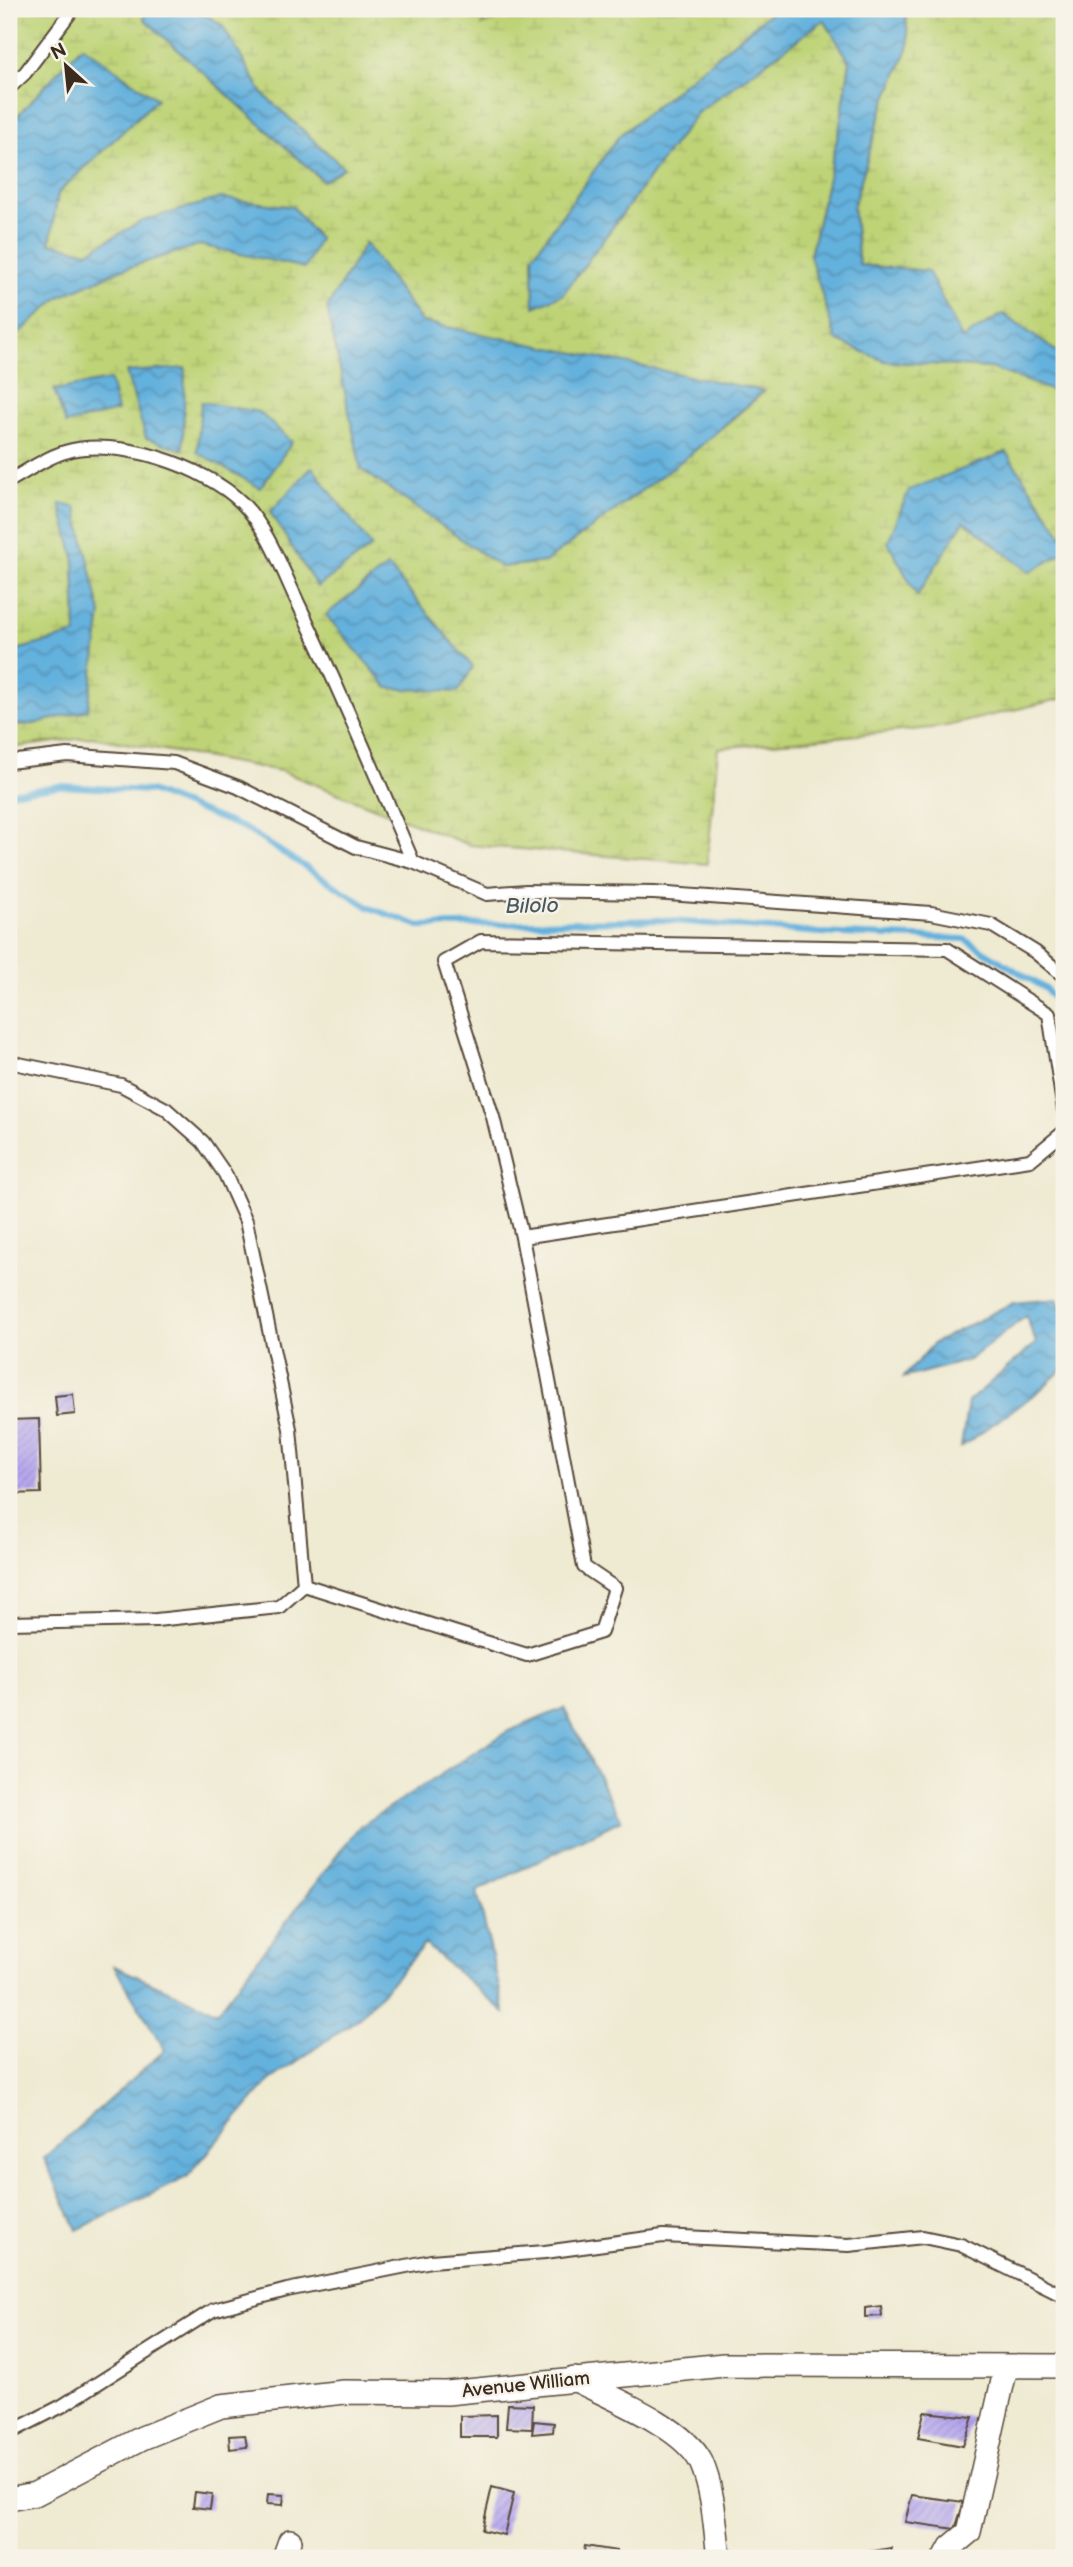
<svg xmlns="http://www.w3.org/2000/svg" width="1073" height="2567" font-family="'Balsamiq Sans',sans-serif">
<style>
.wetland{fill:url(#wetland-marsh);stroke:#7c7e4a;stroke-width:2;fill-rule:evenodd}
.water{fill:url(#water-waves);stroke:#4f6e7e;stroke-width:2}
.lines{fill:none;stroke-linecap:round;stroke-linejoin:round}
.stream{stroke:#63b1dd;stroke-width:6}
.building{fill:url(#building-hatch)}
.service-casing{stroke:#564739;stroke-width:16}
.minor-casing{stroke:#564739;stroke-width:26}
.service{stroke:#fff;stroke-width:12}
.minor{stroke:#fff;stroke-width:23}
.labels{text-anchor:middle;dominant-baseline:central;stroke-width:5;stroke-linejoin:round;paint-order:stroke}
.street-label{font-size:19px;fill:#3b2a1e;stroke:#f7f3e8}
.water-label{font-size:21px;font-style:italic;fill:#495961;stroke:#f7f3e8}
</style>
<defs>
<pattern id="wetland-marsh" width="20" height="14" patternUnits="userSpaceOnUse" patternTransform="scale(1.75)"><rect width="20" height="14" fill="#bed376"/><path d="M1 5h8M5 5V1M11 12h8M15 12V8" fill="none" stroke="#a4b566"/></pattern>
<pattern id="water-waves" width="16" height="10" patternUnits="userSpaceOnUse" patternTransform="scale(1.75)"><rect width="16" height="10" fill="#63b1dd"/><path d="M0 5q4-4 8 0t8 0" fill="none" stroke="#5390b3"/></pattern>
<pattern id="building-hatch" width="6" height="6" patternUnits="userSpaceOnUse" patternTransform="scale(1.75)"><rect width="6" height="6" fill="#b4a5f0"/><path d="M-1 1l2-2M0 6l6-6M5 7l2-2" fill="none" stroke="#9487c2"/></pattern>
</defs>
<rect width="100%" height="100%" fill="#f7f3e8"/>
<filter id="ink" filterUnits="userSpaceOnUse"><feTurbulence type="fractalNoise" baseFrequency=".0143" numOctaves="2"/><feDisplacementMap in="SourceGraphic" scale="14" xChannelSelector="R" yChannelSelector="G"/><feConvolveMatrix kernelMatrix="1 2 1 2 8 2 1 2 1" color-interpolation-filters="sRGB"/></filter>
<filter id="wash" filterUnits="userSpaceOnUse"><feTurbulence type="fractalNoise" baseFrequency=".00686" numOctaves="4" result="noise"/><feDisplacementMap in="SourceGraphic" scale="28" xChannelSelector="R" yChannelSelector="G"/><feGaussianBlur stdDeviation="1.57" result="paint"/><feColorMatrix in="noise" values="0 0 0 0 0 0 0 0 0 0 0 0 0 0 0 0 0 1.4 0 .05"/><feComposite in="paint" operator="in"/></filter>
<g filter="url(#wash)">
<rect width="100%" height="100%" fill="#efead2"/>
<g class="wetland">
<path d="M 9,9 L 145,9 L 145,19 L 323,181 L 343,167 L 263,94 L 222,25 L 196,9 L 489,9 L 482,25 L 525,9 L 775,9 L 619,136 L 533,256 L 534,307 L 563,294 L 697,113 L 824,20 L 850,62 L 840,126 L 810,255 L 884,361 L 991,368 L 1064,395 L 1064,538 L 1006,452 L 964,521 L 1030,572 L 1064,552 L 1064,698 L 942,727 L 718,748 L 707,864 L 469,845 L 281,771 L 92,737 L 9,748 L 9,725 L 34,724 L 101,614 L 60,504 L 74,557 L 76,634 L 9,652 L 9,343 L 59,297 L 120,270 L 199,245 L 304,267 L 142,221 L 88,252 L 50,243 L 58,193 L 157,99 L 82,46 L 9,125 ZM 364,243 L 422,322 L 764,392 L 692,453 L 545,562 L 501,567 L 361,469 Z"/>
<polygon points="905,9 1064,9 1064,357 1003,314 962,339 928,271 859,265 853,207 882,109 909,46"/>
</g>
<g class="water">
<polygon points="145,9 196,9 222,25 263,94 344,168 323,181 144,19"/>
<polygon points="775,9 905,9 909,46 882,109 853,207 859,265 928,271 962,339 1003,314 1064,357 1064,395 991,368 884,361 836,340 810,256 840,126 850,62 824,20 697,113 563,294 534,307 533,256 619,136"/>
<polygon points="82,46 157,99 58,193 50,243 88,252 142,221 221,198 293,207 319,239 305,268 199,245 120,270 59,297 9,343 9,125"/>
<polygon points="365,243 422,322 764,391 692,453 545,562 501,567 361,469 327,308"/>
<polygon points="185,368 183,450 146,438 126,372"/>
<polygon points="110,380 117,411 66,424 54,390"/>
<polygon points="201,402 259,412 292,442 260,488 197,452"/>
<polygon points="1006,452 1064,538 1064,552 1030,572 964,521 917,596 888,542 909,490"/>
<polygon points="312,467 372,547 317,587 270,512"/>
<polygon points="60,504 76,507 101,614 88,710 34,724 9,725 9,652 76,634 74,557"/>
<polygon points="388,566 473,667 458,692 388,688 326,615"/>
<polygon points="1057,1298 1064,1316 1064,1368 1039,1391 961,1447 968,1402 1036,1343 1026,1316 969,1360 903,1378 934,1343 1014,1302"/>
<polygon points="564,1708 621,1820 477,1891 505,2013 425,1944 359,2018 269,2081 187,2177 77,2230 44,2158 165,2050 114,1966 217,2012 358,1828 507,1732"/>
</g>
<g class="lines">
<polyline class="stream" points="9,793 59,786 150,791 244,828 370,908 420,926 661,920 819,933 964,939 1046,989 1064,1013"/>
</g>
<g id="blocks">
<g class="building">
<polygon points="73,1394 75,1414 57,1416 55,1396"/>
<polygon points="39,1419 41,1493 9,1494 9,1420"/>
<polygon points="881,2306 882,2316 865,2317 865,2308"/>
<polygon points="508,2404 533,2405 532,2429 506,2428"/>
<polygon points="924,2412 973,2417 963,2446 918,2438"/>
<polygon points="497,2415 497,2437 460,2437 460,2416"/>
<polygon points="534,2421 554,2423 553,2432 532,2434"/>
<polygon points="245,2435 247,2447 230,2449 229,2436"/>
<polygon points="492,2487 514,2493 504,2535 482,2530"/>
<polygon points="195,2492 212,2494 210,2509 193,2507"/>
<polygon points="268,2494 284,2495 283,2505 267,2504"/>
<polygon points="912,2495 964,2502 955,2529 905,2522"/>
<polygon points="585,2546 617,2551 616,2558 583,2558"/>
<polygon points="891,2548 893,2558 869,2558 868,2552"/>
</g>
</g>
</g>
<g filter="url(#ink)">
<use href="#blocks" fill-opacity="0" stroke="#564739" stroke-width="2"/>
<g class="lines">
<defs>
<g id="service">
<polyline points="9,88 25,73 73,9"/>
<path d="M 9,481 C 26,472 46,457 65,452 C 116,436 205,466 242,503 C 269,530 283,572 299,605 C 340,690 376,776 413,862"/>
<polyline points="9,762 67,755 174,763 238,787 356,847 413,862 487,894 526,891 654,893 931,913 991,925 1035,952 1064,976"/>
<polyline points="9,1062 121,1085 166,1109 203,1142 225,1174 246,1221 290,1429 304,1585 279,1607 156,1620 9,1623"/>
<polyline points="522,1237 1030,1160 1064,1132"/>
<polyline points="304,1585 527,1655 601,1632 615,1588 584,1567 522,1237 493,1117 444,962 481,941 947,949 1049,1014 1064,1111"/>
<polyline points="9,2433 62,2406 213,2310 287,2290 431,2261 545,2252 663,2236 849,2245 923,2237 961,2245 1064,2296"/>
</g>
<g id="minor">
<path d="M 574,2379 C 609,2397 683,2426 701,2462 C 714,2491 715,2527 719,2558"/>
<polyline points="9,2499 35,2494 142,2438 221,2406 344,2392 447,2393 724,2365 1064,2366"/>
<polyline points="284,2558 290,2541"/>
<polyline points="945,2558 951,2547 969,2532 1006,2367"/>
</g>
</defs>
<use href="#service" class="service-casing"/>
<use href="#minor" class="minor-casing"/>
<use href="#service" class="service"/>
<use href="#minor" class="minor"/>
</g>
</g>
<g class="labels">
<g class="street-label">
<text transform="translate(526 2385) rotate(-6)">Avenue William</text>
</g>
<g class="water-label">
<text transform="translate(532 906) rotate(-1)">Bilolo</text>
</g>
</g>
<rect width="1073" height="2567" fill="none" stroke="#f7f3e8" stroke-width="35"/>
<g transform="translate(66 66) rotate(333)" stroke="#f7f3e8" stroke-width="5" paint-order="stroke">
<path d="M0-5L12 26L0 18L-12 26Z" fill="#3b2a1e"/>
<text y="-10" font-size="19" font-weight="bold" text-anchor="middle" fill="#3b2a1e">N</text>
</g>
</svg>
